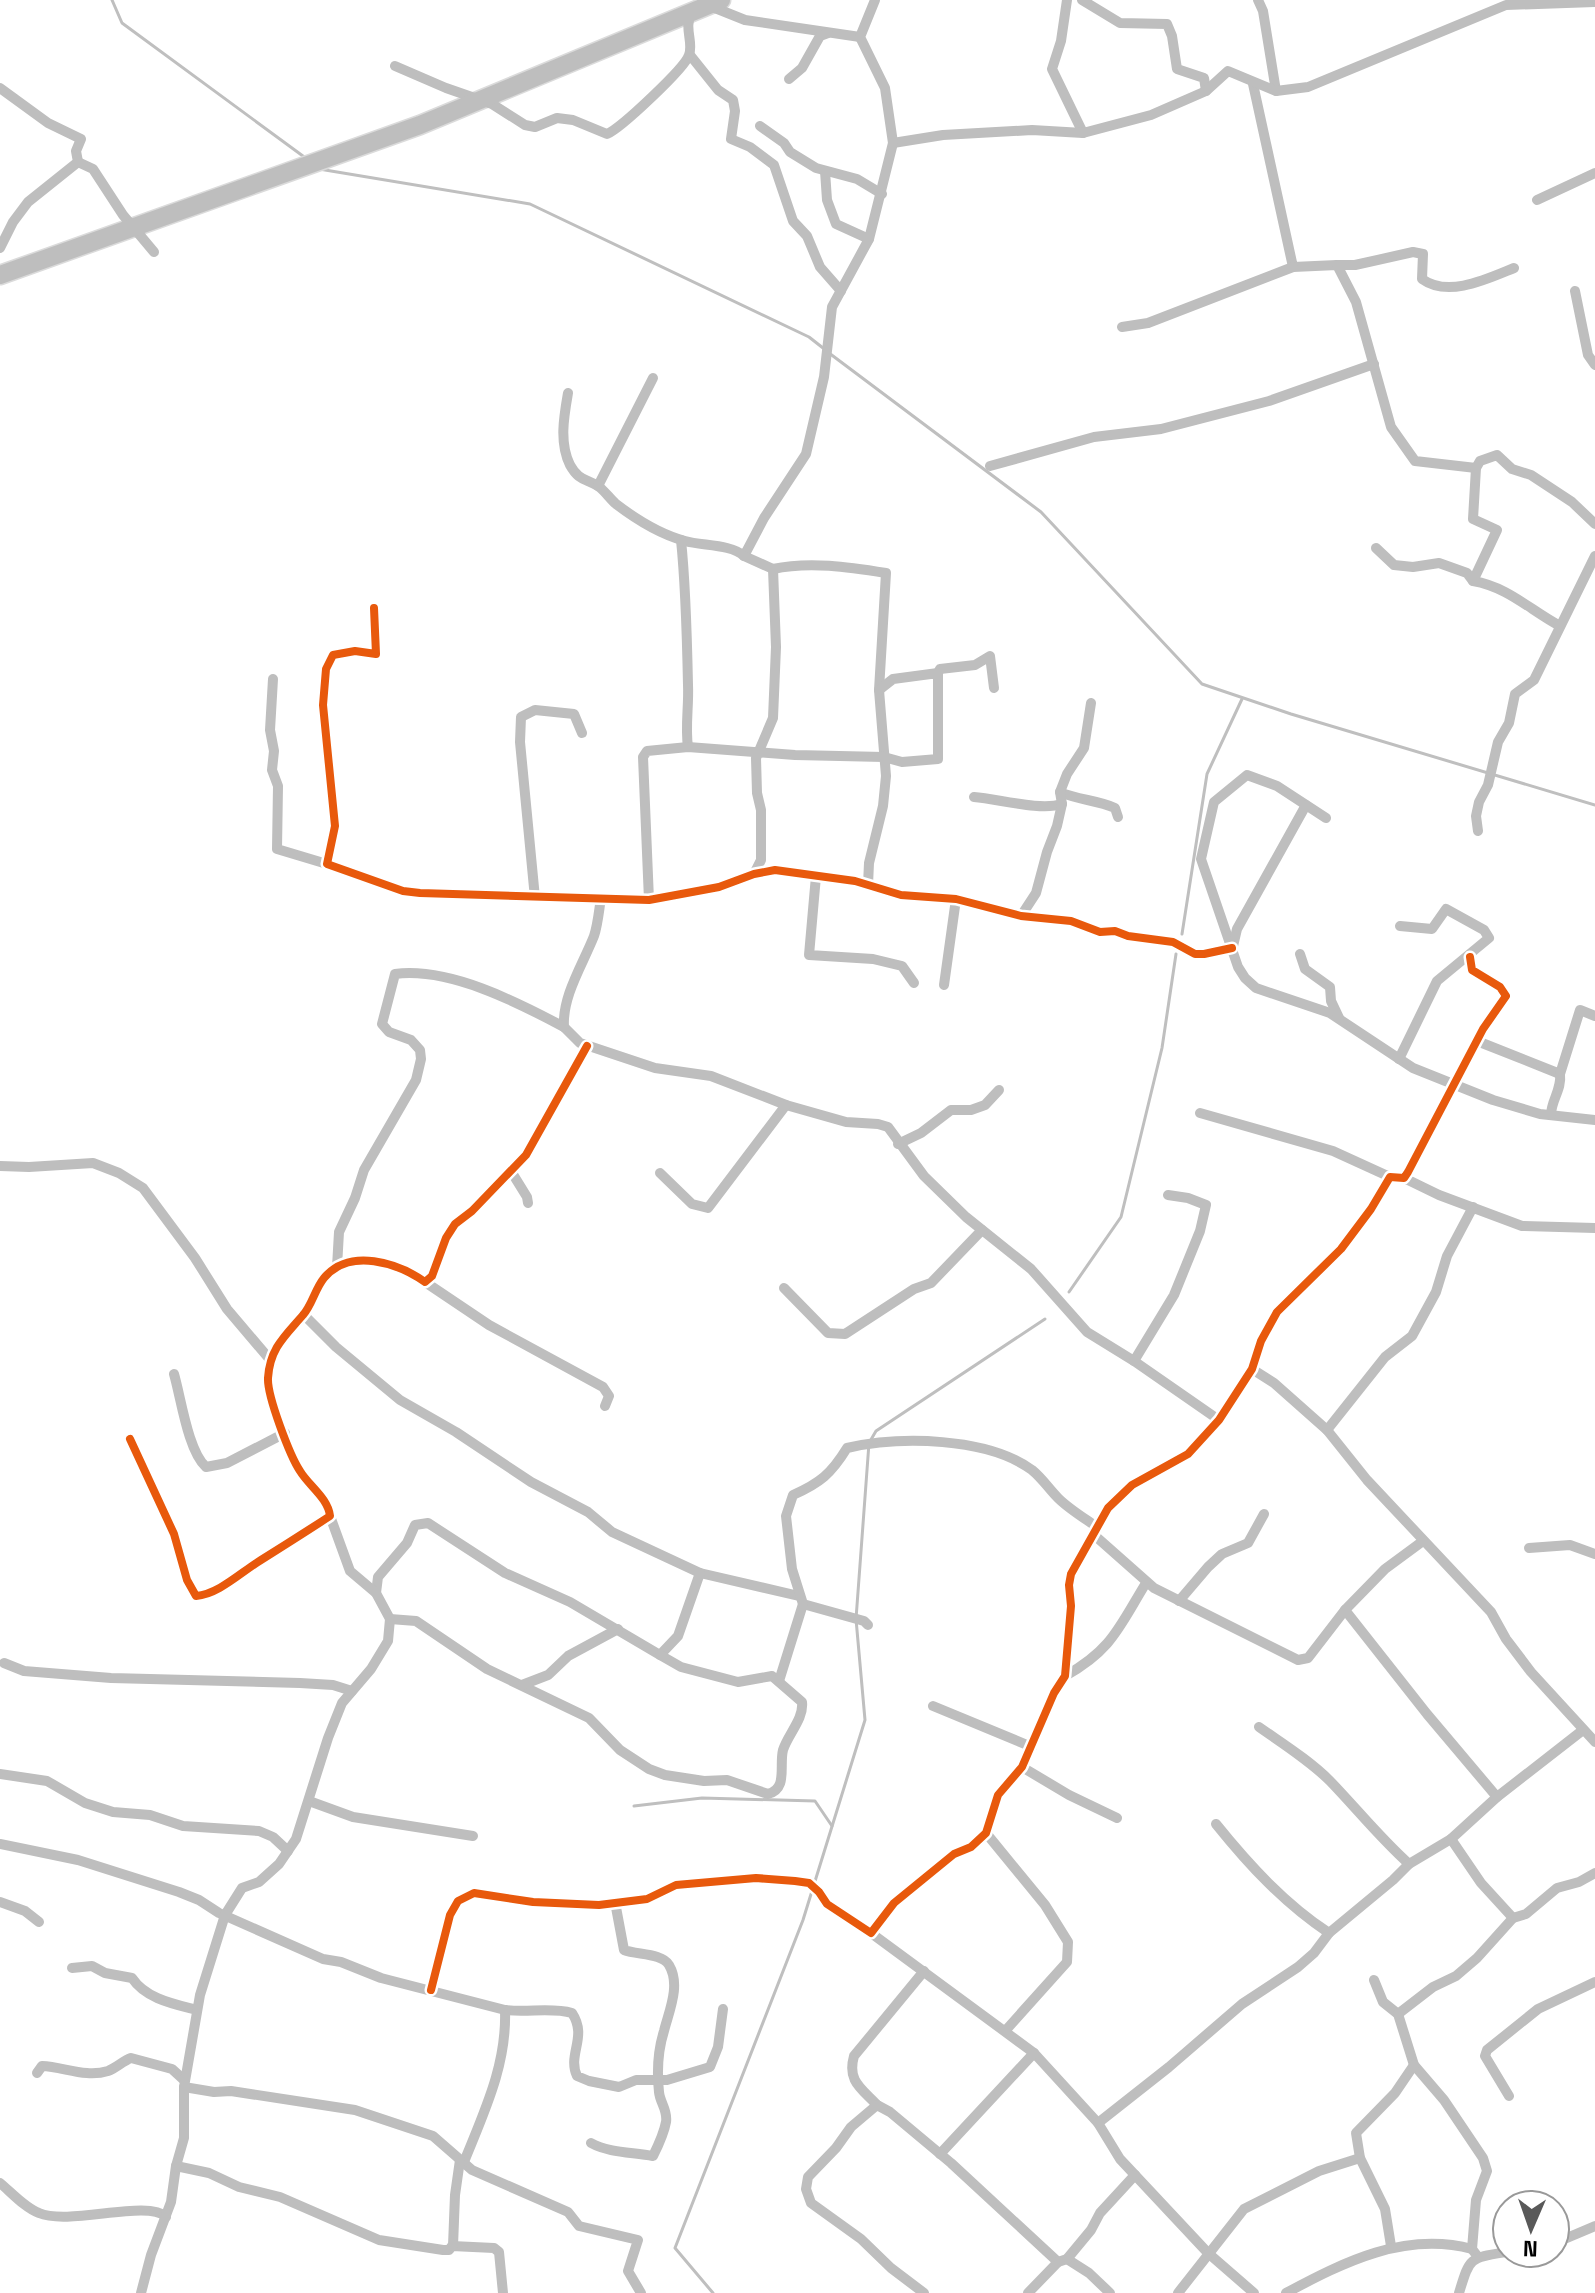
<svg xmlns="http://www.w3.org/2000/svg" width="1595" height="2293" font-family="'Space Grotesk',sans-serif">
<style>
.lines{fill:none;stroke-linecap:round;stroke-linejoin:round}
.stream{stroke:#bfbfbf;stroke-width:3}
.highway-casing{stroke:#dbdbdb;stroke-width:21}
.street{stroke:#bebebe;stroke-width:10}
.highway{stroke:#bebebe;stroke-width:18}
.cycleway-casing{stroke:#fff;stroke-width:13}
.cycleway{stroke:#e8590c;stroke-width:8}
</style>
<rect width="100%" height="100%" fill="#fff"/>
<g class="lines">
<g class="stream">
<polyline points="112,0 122,23 307,159"/>
<polyline points="319,169 530,204 809,337 823,348"/>
<polyline points="829,353 1041,512 1202,684 1291,714 1595,805"/>
<polyline points="1182,934 1207,774 1242,699"/>
<polyline points="1069,1292 1121,1217 1162,1048 1176,954"/>
<polyline points="634,1806 702,1798 815,1801 832,1826"/>
<polyline points="713,2293 675,2248 803,1920 865,1720 856,1619 869,1443 876,1431 1045,1319"/>
</g>
<defs>
<polyline id="highway" points="0,275 420,125 721,0"/>
</defs>
<use href="#highway" class="highway-casing"/>
<g class="street">
<polyline points="1067,0 1061,41 1052,69 1083,133"/>
<polyline points="1082,0 1120,23 1167,24 1172,36 1177,69 1204,78 1206,91"/>
<polyline points="1258,0 1263,11 1276,91"/>
<polyline points="710,6 745,20 860,37"/>
<polyline points="690,55 718,90 733,100 735,111 731,139 750,147 774,165 793,221 807,236 820,267 841,291"/>
<path d="M 395,66 L 446,88 L 492,104 L 525,125 L 535,127 L 557,118 L 573,120 L 607,134 C 621,128 685,68 689,55 C 694,42 683,28 692,12"/>
<polyline points="789,79 802,68 820,36 828,33"/>
<polyline points="1253,84 1293,267 1337,265 1356,302 1391,427 1415,461 1476,468"/>
<polyline points="0,88 48,123 81,139 76,151 78,162 28,202 13,222 0,248"/>
<polyline points="760,126 784,143 790,152 816,168 857,179 882,194"/>
<polyline points="893,143 943,135 1032,130 1083,133 1151,115 1206,91 1228,71 1276,91 1308,87 1506,5 1595,2"/>
<polyline points="78,162 93,169 123,215 154,252"/>
<polyline points="825,171 827,200 836,224 869,239"/>
<polyline points="1537,200 1595,173"/>
<path d="M 1337,265 L 1355,265 L 1413,252 L 1423,254 L 1422,279 C 1448,298 1487,279 1514,268"/>
<polyline points="1575,291 1588,355 1595,365"/>
<polyline points="1122,327 1148,323 1293,267"/>
<path d="M 568,393 C 564,416 559,443 570,465 C 579,481 585,478 598,486 C 605,491 610,499 616,504 C 637,520 659,534 685,541 C 702,546 731,544 744,556 L 764,518 L 806,454 L 824,377 L 832,307 L 869,239 L 893,143 L 885,88 L 860,37 L 875,0"/>
<polyline points="990,466 1094,437 1161,429 1269,401 1374,364"/>
<polyline points="598,486 653,378"/>
<path d="M 681,540 C 686,588 687,636 688,685 C 689,706 685,726 688,747"/>
<path d="M 1376,548 L 1394,565 L 1413,567 L 1439,563 L 1467,573 L 1473,581 C 1508,587 1530,610 1560,626"/>
<polyline points="744,556 773,569 776,647 773,718 756,758 757,793 761,810 761,860 754,874"/>
<path d="M 773,569 C 809,561 849,567 886,573 L 879,690 L 886,776 L 883,806 L 869,863 L 868,885"/>
<polyline points="1473,581 1497,530 1473,519 1476,468 1480,461 1497,455 1512,469 1531,475 1572,502 1595,524"/>
<polyline points="374,608 376,654 355,651 333,655 326,669 323,705 335,826 327,864 403,891 420,893 649,900 719,887 754,874 775,870 855,881 901,895 956,899 1021,916 1071,921 1100,932 1115,931 1128,936 1173,942 1195,954 1204,954 1232,948"/>
<polyline points="938,673 940,669 975,665 990,656 994,688"/>
<polyline points="273,679 270,730 274,751 272,770 278,786 277,849 327,864"/>
<path d="M 1060,792 C 1078,800 1097,800 1115,808 L 1118,817"/>
<path d="M 974,797 C 999,799 1040,811 1062,804"/>
<polyline points="1326,818 1277,786 1247,775 1214,802 1201,859 1238,967 1245,978 1256,988 1330,1013 1413,1068 1493,1100 1540,1114 1595,1120"/>
<polyline points="1478,831 1476,816 1479,802 1488,785 1498,742 1509,723 1515,694 1534,680 1595,556"/>
<polyline points="816,876 809,955 873,959 902,966 914,983"/>
<polyline points="535,898 520,742 521,717 535,710 574,714 582,733"/>
<path d="M 601,898 C 599,910 598,924 594,936 C 583,964 562,996 564,1027 L 580,1043 L 655,1068 L 711,1076 L 786,1105 L 846,1122 L 878,1124 L 888,1127 L 924,1176 L 966,1217 L 1031,1269 L 1087,1332 L 1134,1361 L 1219,1420"/>
<polyline points="649,900 643,757 647,751 688,747 795,755 884,757 902,762 938,759 938,673 893,679 879,690"/>
<polyline points="1021,916 1036,893 1047,852 1057,826 1062,804 1060,792 1067,774 1084,748 1091,703"/>
<polyline points="1233,946 1237,929 1306,805"/>
<polyline points="1300,954 1305,969 1330,987 1331,1001 1339,1018"/>
<polyline points="944,985 956,899"/>
<polyline points="1477,1041 1560,1074 1580,1010 1595,1016"/>
<polyline points="1399,1059 1437,981 1489,938 1484,930 1446,909 1432,929 1400,926"/>
<polyline points="1200,1113 1333,1151 1390,1177"/>
<path d="M 1551,1115 C 1551,1100 1562,1090 1560,1074"/>
<polyline points="898,1144 921,1133 951,1110 971,1110 985,1105 999,1090"/>
<polyline points="0,1166 29,1167 93,1163 119,1173 143,1188 195,1258 227,1309 272,1362"/>
<polyline points="511,1171 527,1197 528,1203"/>
<polyline points="660,1173 692,1204 708,1208 786,1105"/>
<polyline points="1404,1178 1439,1195 1522,1226 1595,1228"/>
<path d="M 337,1267 L 339,1232 L 355,1198 L 364,1170 L 416,1080 L 421,1059 L 420,1050 L 411,1040 L 389,1032 L 382,1024 L 395,974 C 449,967 517,1002 564,1027"/>
<polyline points="425,1282 489,1325 603,1387 609,1396 605,1406"/>
<polyline points="784,1288 828,1333 845,1334 914,1289 931,1283 982,1230"/>
<polyline points="304,1315 336,1347 400,1400 456,1432 531,1482 588,1512 612,1532 700,1573 799,1596"/>
<polyline points="1134,1361 1174,1295 1200,1231 1206,1205 1188,1198 1168,1195"/>
<polyline points="1252,1369 1274,1383 1327,1430 1367,1480 1491,1612 1506,1639 1531,1672 1595,1742"/>
<path d="M 174,1374 C 181,1398 188,1451 206,1467 L 227,1463 L 285,1433"/>
<polyline points="1327,1430 1385,1357 1412,1336 1436,1292 1447,1256 1473,1207"/>
<path d="M 130,1439 L 174,1534 L 187,1580 L 196,1596 C 219,1594 241,1572 261,1560 C 285,1545 307,1531 330,1516 C 328,1498 309,1486 300,1471 C 290,1456 267,1396 268,1378 C 270,1348 285,1336 303,1315 C 312,1305 315,1289 324,1278 C 350,1247 398,1263 425,1282 L 432,1276 L 446,1238 L 455,1224 L 472,1211 L 526,1155 L 587,1046"/>
<polyline points="1093,1534 1154,1588 1298,1660 1308,1658 1345,1610"/>
<polyline points="1423,1541 1385,1569 1345,1610 1427,1714 1497,1797"/>
<polyline points="1529,1548 1570,1545 1595,1554"/>
<polyline points="376,1593 378,1577 407,1543 415,1525 428,1523 505,1573 570,1602 660,1655 678,1636 700,1573"/>
<polyline points="1179,1601 1208,1567 1222,1554 1248,1543 1264,1514"/>
<path d="M 390,1619 L 416,1621 L 487,1669 L 589,1718 L 620,1750 L 649,1769 L 665,1775 L 704,1781 L 727,1780 L 768,1794 C 788,1789 779,1766 783,1750 C 788,1734 804,1719 802,1702 L 772,1676 L 738,1682 L 681,1667 L 660,1655"/>
<path d="M 868,1625 L 864,1621 L 803,1604 L 792,1569 L 786,1516 L 793,1495 C 820,1483 831,1474 847,1448 C 900,1436 987,1437 1032,1470 C 1042,1478 1049,1489 1058,1498 C 1069,1509 1084,1518 1097,1527"/>
<polyline points="4,1663 24,1671 111,1678 300,1683 333,1685 352,1691"/>
<path d="M 1065,1676 C 1112,1650 1119,1627 1146,1583"/>
<polyline points="779,1681 803,1604"/>
<polyline points="522,1685 548,1675 568,1656 618,1629"/>
<polyline points="933,1706 1032,1747"/>
<path d="M 1259,1727 C 1283,1744 1309,1760 1330,1781 C 1357,1809 1380,1838 1409,1864"/>
<polyline points="1022,1767 1069,1795 1117,1818"/>
<polyline points="0,1774 47,1781 85,1803 113,1812 150,1815 183,1826 259,1831 273,1837 288,1851"/>
<polyline points="309,1801 353,1817 473,1836"/>
<polyline points="986,1833 1045,1905 1068,1942 1067,1962 1006,2030"/>
<polyline points="1451,1839 1481,1883 1513,1918"/>
<path d="M 0,1844 L 78,1860 L 179,1892 L 199,1900 L 219,1913 L 323,1959 L 341,1962 L 381,1978 L 505,2010 C 527,2013 551,2007 572,2013 C 588,2037 567,2054 577,2076 L 589,2081 L 619,2087 L 636,2080 L 667,2080 L 710,2067 L 718,2047 L 723,2009"/>
<polyline points="0,1902 25,1911 39,1922"/>
<polyline points="871,1933 1034,2053 1098,2123 1120,2159 1208,2253 1254,2293"/>
<polyline points="1329,1933 1393,1880 1409,1864 1451,1839 1497,1797 1583,1730"/>
<path d="M 72,1968 L 92,1966 L 105,1973 L 132,1978 C 146,1999 174,2004 197,2010"/>
<polyline points="1374,1980 1383,2002 1398,2014 1414,2065 1444,2100 1483,2158 1487,2171 1476,2200 1472,2249 1478,2257"/>
<polyline points="431,1990 450,1915 458,1901 474,1893 533,1902 599,1905 647,1899 676,1885 756,1878 795,1881 809,1883 819,1892 827,1904 871,1933 894,1903 954,1854 971,1847 986,1833 998,1795 1022,1767 1054,1693 1065,1676 1071,1606 1069,1585 1071,1574 1108,1508 1132,1485 1188,1454 1219,1420 1252,1369 1261,1341 1277,1312 1341,1249 1371,1209 1390,1177 1404,1178 1408,1172 1483,1029 1506,996 1500,987 1472,970 1470,957"/>
<polyline points="1398,2014 1433,1987 1456,1976 1477,1958 1513,1918 1526,1914 1557,1888 1579,1882 1595,1873"/>
<path d="M 37,2073 L 42,2066 C 64,2067 86,2078 108,2071 C 116,2068 123,2061 131,2058 L 172,2069 L 184,2080"/>
<polyline points="184,2087 214,2092 231,2091 355,2110 433,2136 472,2170 568,2212 579,2226 638,2240 628,2271 641,2293"/>
<polyline points="1509,2096 1485,2056 1487,2050 1538,2009 1595,1982"/>
<path d="M 877,2105 C 861,2088 847,2081 854,2056 L 924,1971"/>
<path d="M 1098,2123 L 1169,2067 L 1242,2004 L 1298,1967 L 1314,1953 L 1329,1933 C 1285,1904 1249,1865 1216,1824"/>
<path d="M 591,2143 C 609,2153 633,2152 653,2156 C 658,2146 664,2133 666,2122 C 668,2110 660,2103 659,2092 C 657,2073 658,2050 664,2031 C 669,2011 681,1985 669,1965 C 662,1953 637,1955 624,1950 L 615,1902"/>
<polyline points="940,2154 1034,2053"/>
<path d="M 464,2162 C 484,2112 507,2065 505,2010"/>
<polyline points="176,2166 209,2173 239,2187 280,2197 379,2240 443,2250 449,2250 452,2246 494,2248 499,2252 503,2293"/>
<path d="M 0,2183 C 11,2192 25,2208 39,2213 C 69,2226 148,2199 166,2217"/>
<polyline points="1555,2243 1595,2226"/>
<polyline points="453,2246 455,2195 460,2160"/>
<polyline points="1391,2246 1385,2209 1360,2158 1356,2133 1395,2093 1414,2065"/>
<polyline points="1067,2259 1089,2273 1110,2293"/>
<polyline points="141,2293 151,2255 171,2202 176,2166 184,2138 184,2087 200,1995 225,1915 242,1888 259,1882 279,1864 296,1839 328,1738 342,1703 371,1669 388,1641 390,1619 376,1593 350,1571 330,1516"/>
<polyline points="924,2293 891,2268 861,2239 811,2203 806,2189 808,2177 836,2148 851,2127 877,2105 890,2112 951,2163 1058,2262"/>
<polyline points="1028,2293 1058,2262 1067,2259 1091,2230 1100,2213 1135,2175"/>
<polyline points="1178,2293 1244,2209 1319,2171 1360,2158"/>
<path d="M 1286,2293 C 1344,2262 1405,2231 1472,2249"/>
<path d="M 1459,2293 C 1470,2257 1469,2258 1507,2252"/>
</g>
<use href="#highway" class="highway"/>
<defs>
<g id="cycleway">
<polyline points="374,608 376,654 355,651 333,655 326,669 323,705 335,826 327,864 403,891 420,893 649,900 719,887 754,874 775,870 855,881 901,895 956,899 1021,916 1071,921 1100,932 1115,931 1128,936 1173,942 1195,954 1204,954 1232,948"/>
<path d="M 130,1439 L 174,1534 L 187,1580 L 196,1596 C 219,1594 241,1572 261,1560 C 285,1545 307,1531 330,1516 C 328,1498 309,1486 300,1471 C 290,1456 267,1396 268,1378 C 270,1348 285,1336 303,1315 C 312,1305 315,1289 324,1278 C 350,1247 398,1263 425,1282 L 432,1276 L 446,1238 L 455,1224 L 472,1211 L 526,1155 L 587,1046"/>
<polyline points="431,1990 450,1915 458,1901 474,1893 533,1902 599,1905 647,1899 676,1885 756,1878 795,1881 809,1883 819,1892 827,1904 871,1933 894,1903 954,1854 971,1847 986,1833 998,1795 1022,1767 1054,1693 1065,1676 1071,1606 1069,1585 1071,1574 1108,1508 1132,1485 1188,1454 1219,1420 1252,1369 1261,1341 1277,1312 1341,1249 1371,1209 1390,1177 1404,1178 1408,1172 1483,1029 1506,996 1500,987 1472,970 1470,957"/>
</g>
</defs>
<use href="#cycleway" class="cycleway-casing"/>
<use href="#cycleway" class="cycleway"/>
</g>
<g transform="translate(1531 2229) rotate(182)"><circle r="38" fill="#ffffff" stroke="#999999" stroke-width="2"/>
<path d="M0-6L14 30L0 20L-14 30Z" fill="#595959"/>
<text y="-12" font-size="22" font-weight="bold" text-anchor="middle" fill="#000000">N</text>
</g>
</svg>
